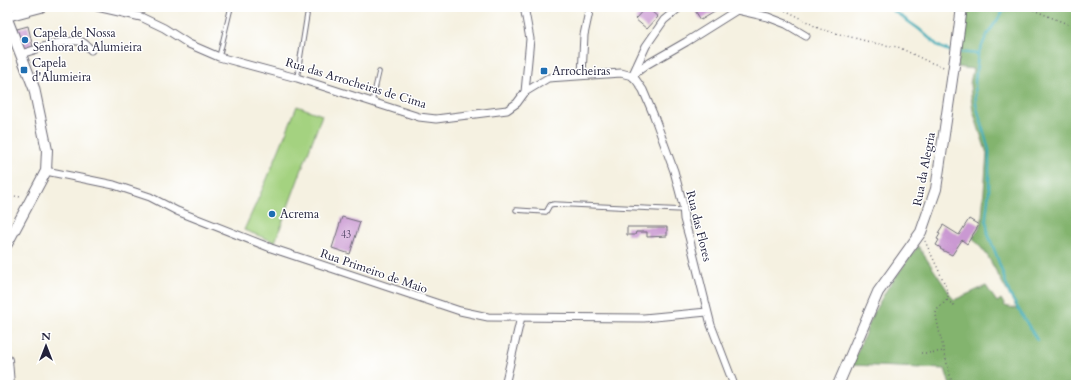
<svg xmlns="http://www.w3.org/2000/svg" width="1083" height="392" font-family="Cardo,serif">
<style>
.green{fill:#a4d280;stroke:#637a5e}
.forest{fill:#83b46e;stroke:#526b54}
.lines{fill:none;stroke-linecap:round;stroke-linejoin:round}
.stream{stroke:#3cacb8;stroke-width:2.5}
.building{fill:#ca99d2}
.lane-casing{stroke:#6c6a75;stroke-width:5.5}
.street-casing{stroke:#6c6a75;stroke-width:9}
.secondary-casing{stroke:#6c6a75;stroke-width:12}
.path{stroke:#6c6a75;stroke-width:1.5;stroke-dasharray:1 3;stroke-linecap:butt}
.lane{stroke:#fff;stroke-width:3.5}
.street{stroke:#fff;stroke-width:7}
.secondary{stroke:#fff;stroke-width:10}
.poi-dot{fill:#1f6fb2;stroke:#fff;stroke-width:1.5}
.labels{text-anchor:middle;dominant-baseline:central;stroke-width:3;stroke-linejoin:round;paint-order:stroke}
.number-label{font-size:10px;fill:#4c4061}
.poi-label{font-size:12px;fill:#22223b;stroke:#fff;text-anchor:start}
.street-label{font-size:12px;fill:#22223b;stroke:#fff}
</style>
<rect width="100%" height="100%" fill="#fff"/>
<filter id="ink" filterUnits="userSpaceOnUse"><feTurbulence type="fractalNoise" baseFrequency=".025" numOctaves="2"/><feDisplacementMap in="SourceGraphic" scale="8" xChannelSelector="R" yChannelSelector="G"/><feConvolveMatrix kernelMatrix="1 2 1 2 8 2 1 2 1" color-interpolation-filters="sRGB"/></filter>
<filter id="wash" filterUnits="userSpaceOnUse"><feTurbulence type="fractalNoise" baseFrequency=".012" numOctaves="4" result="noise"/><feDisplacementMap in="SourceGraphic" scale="16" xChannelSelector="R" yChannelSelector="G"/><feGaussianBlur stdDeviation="0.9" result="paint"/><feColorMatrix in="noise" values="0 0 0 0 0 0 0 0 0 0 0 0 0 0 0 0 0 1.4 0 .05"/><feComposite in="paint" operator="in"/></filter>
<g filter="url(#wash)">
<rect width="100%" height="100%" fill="#f5f1e1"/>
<polygon class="green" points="297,106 322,115 275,242 244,230 267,179"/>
<polygon class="forest" points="969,7 1076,7 1076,385 950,385 945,369 852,365 874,312 887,289 918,246 954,300 986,286 997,302 1001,299 1005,306 1017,309 987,255 973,238 982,223 982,217 987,154 973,111 971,96 970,84 973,69 957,67 966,16"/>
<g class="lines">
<g class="stream">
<polyline points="888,7 919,29 937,45 944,49 954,52"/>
<polyline points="959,52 978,54 975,82 976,104 989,150 989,191 986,217 988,234 996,254 1010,295 1037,340"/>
<polyline points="978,54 987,35 1006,7"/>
</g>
</g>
<g id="blocks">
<g class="building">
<polygon points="646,7 658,17 647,29 635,19"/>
<polygon points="696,7 723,7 701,20 694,9"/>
<polygon points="28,26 33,47 22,50 17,29"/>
<polygon points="342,217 360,222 350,254 332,248"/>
<polygon points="969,219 979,225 967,244 962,240 952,255 940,249 941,248 936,245 939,240 937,239 940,234 938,233 943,225 959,235"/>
<polygon points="627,227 667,227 667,236 647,237 647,232 636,232 635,235 627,235"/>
</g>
</g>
</g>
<g filter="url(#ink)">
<use href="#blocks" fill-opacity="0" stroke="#6c6a75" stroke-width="1"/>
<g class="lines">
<defs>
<g id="lane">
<polyline points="219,57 231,7"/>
<polyline points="297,78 307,15"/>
<polyline points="372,102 379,72"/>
<polyline points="516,210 546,212 550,205 554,204 683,210"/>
</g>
<g id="street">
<polyline points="97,7 141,17 164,28 189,44 219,57 297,78 419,117 436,119 507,110 517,103 525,92 548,78 621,73 632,76 636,80 643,90 654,116 674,171 683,205 684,219 689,237 711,325 734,385"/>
<path d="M 21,54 C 35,50 69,37 82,42 C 85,43 88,47 91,50"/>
<polyline points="633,74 646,46 664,20 680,7"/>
<polyline points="582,75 584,35 590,7"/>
<polyline points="632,76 646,65 686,42 737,10 768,17 786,24 806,36"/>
<polyline points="525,92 530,39 525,12 526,7"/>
<polyline points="46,171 114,185 150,197 177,211 271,248 460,311 488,317 644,318 707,312"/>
<polyline points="505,385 521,317"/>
</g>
<g id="secondary">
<polyline points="7,16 41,7"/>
<polyline points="7,19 34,88 47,150 46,171 7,244"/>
<polyline points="7,360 9,385"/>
<polyline points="838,385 878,292 921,232 936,189 956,52 962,7"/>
</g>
</defs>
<use href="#lane" class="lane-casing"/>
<use href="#street" class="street-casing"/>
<use href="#secondary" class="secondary-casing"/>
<g class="path">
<polyline points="778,7 797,16 820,29 878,44 898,47 929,62 944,67"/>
<polyline points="1026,7 1070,25"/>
<polyline points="7,195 21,197"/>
<path d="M 925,241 C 929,251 948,287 948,296 C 947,304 938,305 936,313 C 935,316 950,378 953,385"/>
<polyline points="947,300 953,305 956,305"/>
<polyline points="921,353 928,353 945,351"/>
</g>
<use href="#lane" class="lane"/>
<use href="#street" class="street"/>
<use href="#secondary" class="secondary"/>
</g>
</g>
<g class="poi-dot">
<circle cx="25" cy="40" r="4"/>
<rect x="20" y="66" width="8" height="8" rx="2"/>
<rect x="540" y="67" width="8" height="8" rx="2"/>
<circle cx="272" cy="214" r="4"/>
</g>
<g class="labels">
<g class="number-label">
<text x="346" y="235">43</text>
</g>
<g class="poi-label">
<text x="33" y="33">Capela de Nossa<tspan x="33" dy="14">Senhora da Alumieira</tspan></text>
<text x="32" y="63">Capela<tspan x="32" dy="14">d'Alumieira</tspan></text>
<text x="552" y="71">Arrocheiras</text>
<text x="280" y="214">Acrema</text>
</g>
<g class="street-label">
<text transform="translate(356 83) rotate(17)">Rua das Arrocheiras de Cima</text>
<text transform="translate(924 169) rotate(-79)">Rua da Alegria</text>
<text transform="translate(699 226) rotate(76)">Rua das Flores</text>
<text transform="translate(374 271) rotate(19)">Rua Primeiro de Maio</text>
</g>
</g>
<rect width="1083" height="392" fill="none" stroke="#fff" stroke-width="24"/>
<g transform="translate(46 346)" stroke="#ffffff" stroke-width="3" paint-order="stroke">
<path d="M0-3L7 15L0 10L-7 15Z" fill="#22223b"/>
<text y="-6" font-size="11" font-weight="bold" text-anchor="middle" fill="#22223b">N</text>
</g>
</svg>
